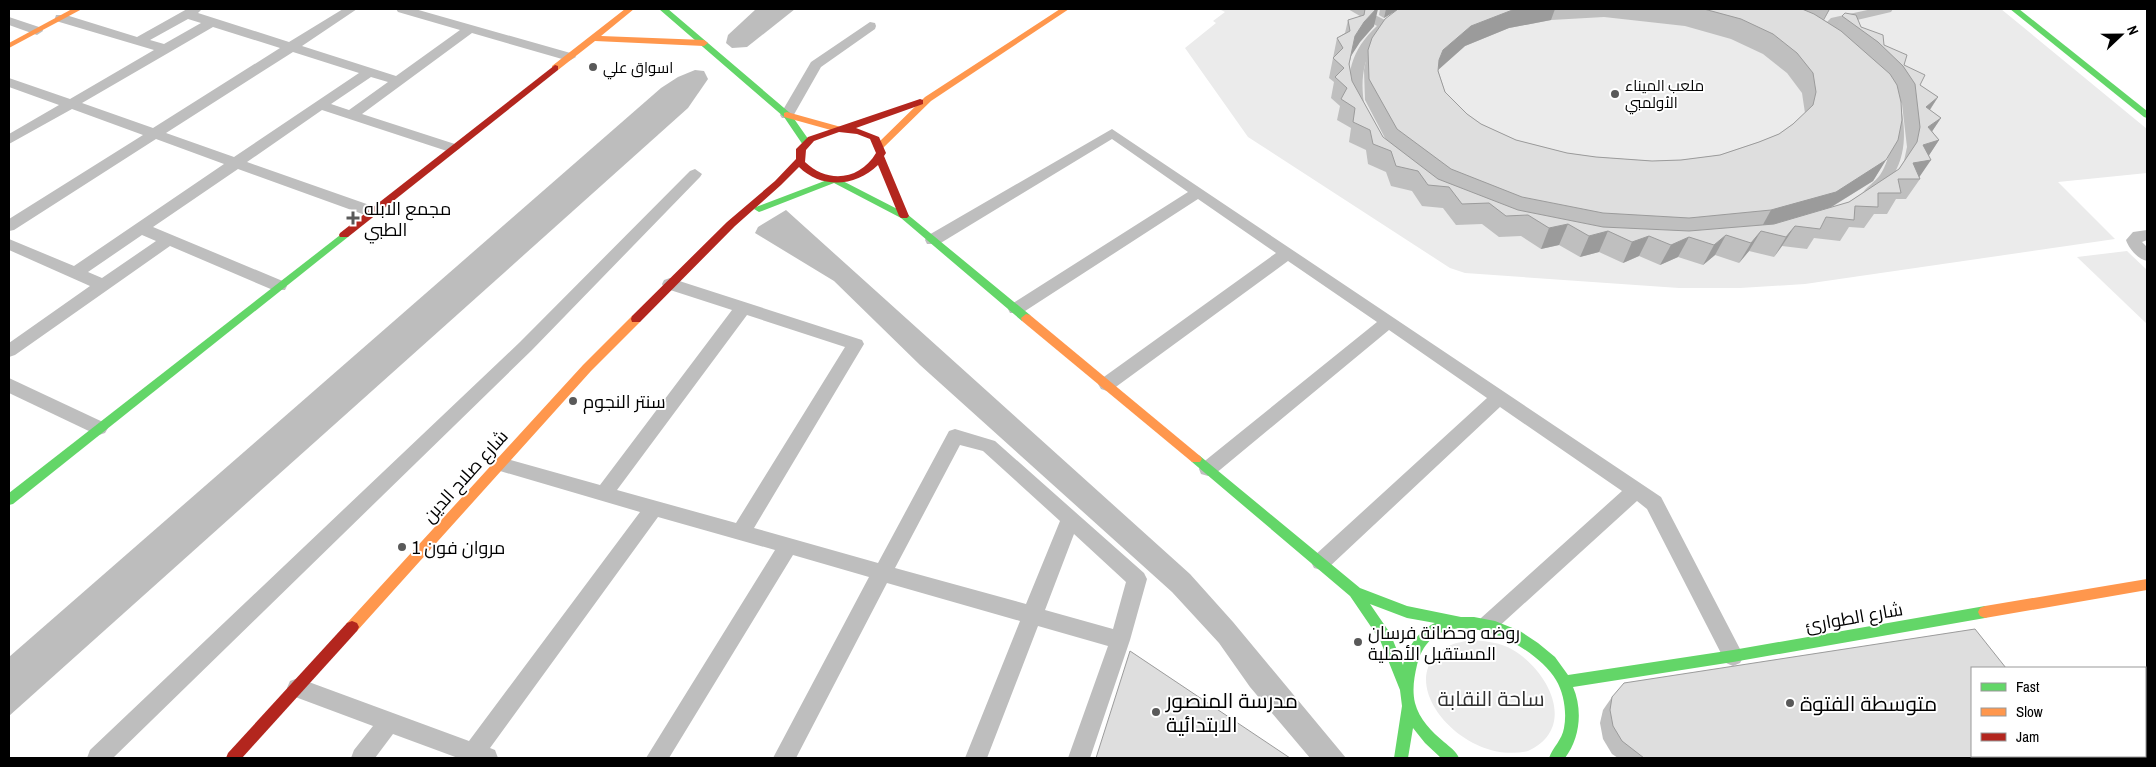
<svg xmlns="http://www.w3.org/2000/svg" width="2156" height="767" font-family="'Archivo Narrow',Cairo,sans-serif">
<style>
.green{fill:#ebebeb}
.water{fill:#bdbdbd}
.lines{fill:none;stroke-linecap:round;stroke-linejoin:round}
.street{fill:#bebebe;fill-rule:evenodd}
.fast{fill:#63d668;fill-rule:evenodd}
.slow{fill:#ff974d;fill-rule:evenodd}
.jam{fill:#b3261e;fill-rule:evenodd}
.wall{fill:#bfbfbf;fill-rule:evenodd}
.shaded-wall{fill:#9b9b9b}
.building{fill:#dedede;stroke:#9b9b9b}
.poi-dot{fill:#595959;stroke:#fff;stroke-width:2}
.labels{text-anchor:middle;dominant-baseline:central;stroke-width:4;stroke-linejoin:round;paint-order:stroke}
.far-poi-label{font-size:15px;fill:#000;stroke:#fff;text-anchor:start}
.poi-label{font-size:18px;fill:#000;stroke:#fff;text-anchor:start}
.street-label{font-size:18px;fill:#000;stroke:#fff}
.near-park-label{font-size:21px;fill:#313131;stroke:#fff}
.near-poi-label{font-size:21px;fill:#000;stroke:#fff;text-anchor:start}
</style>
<rect width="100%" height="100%" fill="#fff"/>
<g class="green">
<polygon points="1219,9 2001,9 2147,129 2147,173 2058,182 2115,239 1805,284 1740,288 1679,288 1465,273 1450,268 1248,137 1185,48 1216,23 1213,21 1225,12"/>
<polygon points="2127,251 2147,270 2147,324 2077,257"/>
<path d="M 1469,640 C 1485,641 1500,642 1513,650 C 1549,671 1578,728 1528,751 C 1461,767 1386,675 1451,645 C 1457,642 1464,642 1469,640 Z"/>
</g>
<g class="water">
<polygon points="756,9 795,9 747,47 732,48 726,43 728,35"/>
<polygon points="695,70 704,71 708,79 688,108 9,716 9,657 661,88 678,77"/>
<polygon points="786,210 1190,574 1233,622 1346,758 1310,758 1250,687 1219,643 1172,592 920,365 834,281 755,233 758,227"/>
</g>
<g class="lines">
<g class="street">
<path d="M 187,9 L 202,9 L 198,13 L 289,42 L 343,9 L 357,9 L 302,46 L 396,76 L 460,30 L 398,12 L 396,9 L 415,9 L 574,54 L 576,57 L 569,61 L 472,33 L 362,114 L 458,145 L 460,148 L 453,153 L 322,110 L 247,162 L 378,208 L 381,212 L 378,216 L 368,216 L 238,169 L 153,227 L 285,282 L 287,286 L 285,290 L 273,290 L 170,246 L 15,355 L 9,357 L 9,343 L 90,286 L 9,250 L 9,239 L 74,266 L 224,164 L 156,139 L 14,230 L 9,231 L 9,219 L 143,135 L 72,109 L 9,144 L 9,134 L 59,105 L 9,87 L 9,78 L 70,99 L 154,50 L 56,21 L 55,18 L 56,15 L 66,15 L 137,37 ZM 188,19 L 201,23 L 164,44 L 150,40 ZM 213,27 L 280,48 L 153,128 L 82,103 ZM 293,52 L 359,73 L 234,157 L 166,133 ZM 371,77 L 388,82 L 349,110 L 331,104 ZM 142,235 L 156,241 L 102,278 L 88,272 Z"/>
<path d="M 1348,9 L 1363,9 L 1385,20 L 1402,9 L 1416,9 C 1410,17 1399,22 1391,28 C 1363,49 1359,76 1365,109 L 1358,113 L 1351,109 C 1345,75 1351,50 1377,26 Z"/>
<polygon points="1872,9 1893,9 1891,12 1840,24 1826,38 1816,38 1814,35 1831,18"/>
<polygon points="9,17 42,28 43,31 37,35 9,25"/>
<polygon points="870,22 875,23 876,26 875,29 821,67 792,118 782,118 780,115 811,62"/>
<path d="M 1895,109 L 1902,113 C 1908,148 1901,174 1874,198 L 1864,198 L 1861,195 C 1866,187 1875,182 1880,175 C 1893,156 1891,134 1888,113 Z"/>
<polygon points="1112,129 1661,497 1740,649 1744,656 1740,663 1733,666 1726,663 1647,509 1637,501 1495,630 1488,633 1481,630 1478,624 1481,618 1622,491 1500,407 1328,568 1321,570 1314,568 1311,562 1314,556 1487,398 1389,330 1215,474 1208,476 1201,474 1199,469 1201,464 1377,322 1288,261 1113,389 1107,391 1101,389 1098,384 1101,379 1276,253 1198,199 1022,313 1010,313 1008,309 1010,305 1188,192 1112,139 939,244 927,244 925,240 927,236"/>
<polygon points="695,169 702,174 700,177 532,350 113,758 87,758 90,750 520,342 690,171"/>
<path d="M 2147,230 L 2147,240 L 2142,242 L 2147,247 L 2147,261 C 2138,259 2129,249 2126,240 L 2133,232 Z"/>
<path d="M 670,278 L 862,340 L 864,344 L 754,528 L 878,563 L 949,431 L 955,429 L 995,441 L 1144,573 L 1147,579 L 1130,640 L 1090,758 L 1068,758 L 1108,646 L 1038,626 L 987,758 L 965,758 L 1020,621 L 887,583 L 796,758 L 773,758 L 869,577 L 793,555 L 669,758 L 646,758 L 775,550 L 658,517 L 490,748 L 495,750 L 498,758 L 458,758 L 393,734 L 375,758 L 351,758 L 354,750 L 373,726 L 290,695 L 287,688 L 290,681 L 298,678 L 469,741 L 640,512 L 500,471 L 493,469 L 491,464 L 493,459 L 500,457 L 600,485 L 732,310 L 664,288 L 662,284 L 664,280 ZM 747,315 L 845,347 L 736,523 L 617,490 ZM 960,445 L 983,451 L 1060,521 L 1026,604 L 895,568 ZM 1074,534 L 1126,582 L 1113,629 L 1045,610 Z"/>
<polygon points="9,378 105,423 108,428 105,433 99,435 93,433 9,393"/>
</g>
<g class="fast">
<polygon points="659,9 668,9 790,113 811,143 809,145 803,145 784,117"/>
<polygon points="2010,9 2019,9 2147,111 2147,118 2144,117"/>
<polygon points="835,177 907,214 1030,315 1031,318 1030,321 1022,321 901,218 834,183 762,211 759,212 754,209 756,207"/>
<polygon points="344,232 349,235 348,237 13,504 9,505 9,493"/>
<path d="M 1196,454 L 1200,456 L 1360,588 L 1407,606 L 1461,617 L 1474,617 L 1495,621 L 1520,631 L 1538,643 L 1555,657 L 1568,675 L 1733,650 L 1985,606 L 1990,608 L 1992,612 L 1990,616 L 1985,618 L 1733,662 L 1573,687 C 1583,710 1580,738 1565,758 L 1549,758 C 1553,747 1562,740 1564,728 C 1567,713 1564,693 1556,680 C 1531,639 1434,595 1417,665 C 1414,678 1412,690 1415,703 C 1419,719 1432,732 1444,742 C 1450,747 1456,751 1459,758 L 1441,758 L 1425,743 L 1413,728 L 1408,758 L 1394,758 L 1402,706 L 1400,690 L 1380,640 L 1350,596 L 1192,462 L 1190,459 L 1192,456 ZM 1370,604 L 1407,618 L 1435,623 C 1418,630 1407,649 1403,665 L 1390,633 Z"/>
</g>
<g class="slow">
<polygon points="72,9 82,9 9,48 9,43"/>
<polygon points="625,9 634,9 601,36 704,40 708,43 704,46 595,41 558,70 552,70 552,66"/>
<polygon points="1060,9 1069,9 931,101 883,148 877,148 877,144 925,97"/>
<polygon points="787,112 841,127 843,129 838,132 784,117 784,113"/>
<polygon points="1026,314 1030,315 1200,456 1202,459 1200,462 1192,462 1022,321 1021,318"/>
<polygon points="636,315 641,319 640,322 591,371 357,631 352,633 347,631 345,627 347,623 583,365 632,316"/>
<polygon points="2147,579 2147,590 1985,618 1980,616 1978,612 1980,608 1985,606"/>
</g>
<g class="jam">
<polygon points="555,65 558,66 558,70 348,237 340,237 339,235 340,233"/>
<path d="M 920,99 L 923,100 L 923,104 L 856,128 L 879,137 L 886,153 L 884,156 L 909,216 L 907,218 L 901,218 L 899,216 L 878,165 C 856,187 821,189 799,167 L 781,185 L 735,226 L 640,322 L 632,322 L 631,319 L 632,316 L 727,222 L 775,181 L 796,159 L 796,149 L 808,137 ZM 839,132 L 857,134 L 870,139 L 876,153 C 860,180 828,184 805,162 L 806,150 L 814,141 Z"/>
<polygon points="352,621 357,623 359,627 357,631 242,758 226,758 228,753 347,623"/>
</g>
</g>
<g class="wall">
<path d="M 1365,9 L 1374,26 L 1360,42 L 1351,56 L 1349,65 L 1352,81 L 1383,137 L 1386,140 L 1365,100 L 1364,70 L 1368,50 L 1395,11 L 1384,18 L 1379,15 L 1380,9 L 1830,9 L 1824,20 L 1836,27 L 1842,16 L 1861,27 L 1884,45 L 1904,65 L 1920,85 L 1938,97 L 1930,110 L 1941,118 L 1932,131 L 1939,140 L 1929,155 L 1919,177 L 1920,179 L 1906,199 L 1896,199 L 1887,214 L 1874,214 L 1864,228 L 1849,227 L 1840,241 L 1814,238 L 1807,249 L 1782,246 L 1774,257 L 1749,251 L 1739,263 L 1715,255 L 1703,265 L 1678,257 L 1660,265 L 1639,256 L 1623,263 L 1599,252 L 1580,257 L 1559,245 L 1541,249 L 1521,236 L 1499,237 L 1482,224 L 1456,225 L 1443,208 L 1422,206 L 1412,191 L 1391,186 L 1386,172 L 1368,164 L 1366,150 L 1349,142 L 1351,128 L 1337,120 L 1340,106 L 1331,98 L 1334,82 L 1329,78 L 1337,38 L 1345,33 L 1348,20 L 1364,15 ZM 1604,17 L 1685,26 L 1731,39 L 1763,54 L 1787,73 L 1802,93 L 1805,113 L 1793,124 L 1779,134 L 1759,142 L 1720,155 L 1681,160 L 1652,161 L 1596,157 L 1567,153 L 1516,140 L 1481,124 L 1467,114 L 1445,92 L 1438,70 L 1465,46 L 1509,28 L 1551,20 ZM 1901,102 L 1902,104 L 1907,147 L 1904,161 L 1899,169 L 1849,202 L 1830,208 L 1873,181 L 1886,160 Z"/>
<polygon points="1612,697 2076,758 1618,758 1612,754 1603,739 1600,723 1603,710"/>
</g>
<g class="shaded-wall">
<polygon points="1376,9 1378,9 1374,26 1360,42 1351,56 1345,84 1355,36 1364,22"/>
<polygon points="1386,9 1399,9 1384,18"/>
<polygon points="1515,9 1555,9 1551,20 1509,28 1465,46 1438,70 1439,60 1443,50 1471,26"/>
<polygon points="1829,9 1830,9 1821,25 1819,28"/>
<polygon points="1938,97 1925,117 1926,107"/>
<polygon points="1941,118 1927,139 1928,127"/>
<polygon points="1939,140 1926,160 1931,160 1918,179 1902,179 1923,145"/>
<polygon points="1886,160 1873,181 1823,212 1760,230 1771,210"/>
<polygon points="1568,224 1559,245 1541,249 1549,228"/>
<polygon points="1795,226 1782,246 1774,257 1786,237"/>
<polygon points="1608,231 1599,252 1580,257 1589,236"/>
<polygon points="1761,231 1749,251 1739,263 1751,243"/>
<polygon points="1726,235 1715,255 1703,265 1714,245"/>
<polygon points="1649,236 1639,256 1623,263 1632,242"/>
<polygon points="1689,237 1678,257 1660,265 1671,245"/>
</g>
<g class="building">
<polygon points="1365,9 1376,9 1364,22 1355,36 1349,64 1352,81 1383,137 1438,179 1518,210 1603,227 1689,231 1774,224 1849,202 1899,169 1917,142 1920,127 1915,84 1903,66 1878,42 1842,16 1845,13 1856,15 1861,27 1883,35 1884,45 1907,55 1904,65 1925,75 1920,85 1938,97 1926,107 1941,118 1928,127 1939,140 1923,145 1931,160 1913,163 1920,179 1898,179 1901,193 1878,193 1878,207 1855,206 1854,220 1826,217 1820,229 1795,226 1786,237 1761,231 1751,243 1726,235 1714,245 1689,237 1671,245 1649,236 1632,242 1608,231 1589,236 1568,224 1549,228 1528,215 1506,216 1489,203 1462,204 1449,187 1428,185 1418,171 1396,166 1391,151 1373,144 1370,130 1353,122 1355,108 1341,99 1347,88 1335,77 1344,68 1333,58 1343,48 1337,38 1350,31 1348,20 1364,15"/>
<polygon points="1398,9 1515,9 1471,26 1443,50 1439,60 1438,71 1445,92 1467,114 1481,124 1516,140 1567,153 1596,157 1652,161 1681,160 1720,155 1759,142 1779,134 1793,124 1813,105 1816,92 1813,73 1797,53 1773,34 1741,19 1704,9 1802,9 1814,14 1841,31 1890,74 1897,85 1901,102 1902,120 1898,140 1886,160 1836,192 1771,210 1689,218 1603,213 1522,197 1451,169 1397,129 1369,79 1368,50 1372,38 1385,19"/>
<polygon points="1975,629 2006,668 1972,668 1972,756 2074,756 2076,758 1644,758 1622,741 1613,726 1610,710 1612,697 1624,683"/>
<polygon points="1130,651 1290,758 1096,758"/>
</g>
<g class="poi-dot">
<circle cx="593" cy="67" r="5"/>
<circle cx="1615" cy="94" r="5"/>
<path d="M350.5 210.5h5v5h5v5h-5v5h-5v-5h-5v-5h5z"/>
<circle cx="573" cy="401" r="5"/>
<circle cx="402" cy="547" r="5"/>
<circle cx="1358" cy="642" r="5"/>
<circle cx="1790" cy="703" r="5"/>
<circle cx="1156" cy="712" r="5"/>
</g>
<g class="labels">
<g class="far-poi-label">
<text x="603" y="67">اسواق علي</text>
<text x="1625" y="85">ملعب الميناء<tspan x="1625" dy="17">الأولمبي</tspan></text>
</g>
<g class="poi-label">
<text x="364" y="208">مجمع الابله<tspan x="364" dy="21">الطبي</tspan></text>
<text x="583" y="401">سنتر النجوم</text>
<text x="412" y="547">مروان فون 1</text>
<text x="1368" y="632">روضه وحضانة فرسان<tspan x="1368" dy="21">المستقبل الأهلية</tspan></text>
</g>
<g class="street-label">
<text transform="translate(465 476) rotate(-48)">شارع صلاح الدين</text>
<text transform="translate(1854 617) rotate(-10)">شارع الطوارئ</text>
</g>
<g class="near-park-label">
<text x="1491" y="698">ساحة النقابة</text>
</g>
<g class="near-poi-label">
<text x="1166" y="700">مدرسة المنصور<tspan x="1166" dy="24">الابتدائية</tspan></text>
<text x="1800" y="703">متوسطة الفتوة</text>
</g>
</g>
<rect width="2156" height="767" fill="none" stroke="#000000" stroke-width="20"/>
<rect x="1971" y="667" width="175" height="90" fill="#ffffff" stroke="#999999"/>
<rect x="1981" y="683" width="25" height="8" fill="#63d668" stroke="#999999"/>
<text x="2016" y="692" font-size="15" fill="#000000">Fast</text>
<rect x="1981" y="708" width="25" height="8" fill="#ff974d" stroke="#999999"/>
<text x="2016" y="717" font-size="15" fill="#000000">Slow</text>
<rect x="1981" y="733" width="25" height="8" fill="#b3261e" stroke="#999999"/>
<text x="2016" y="742" font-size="15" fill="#000000">Jam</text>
<g transform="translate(2121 35) rotate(68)" stroke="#ffffff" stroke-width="4" paint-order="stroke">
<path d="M0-4L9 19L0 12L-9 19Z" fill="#000000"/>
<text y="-8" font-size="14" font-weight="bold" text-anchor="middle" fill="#000000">N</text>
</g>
</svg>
